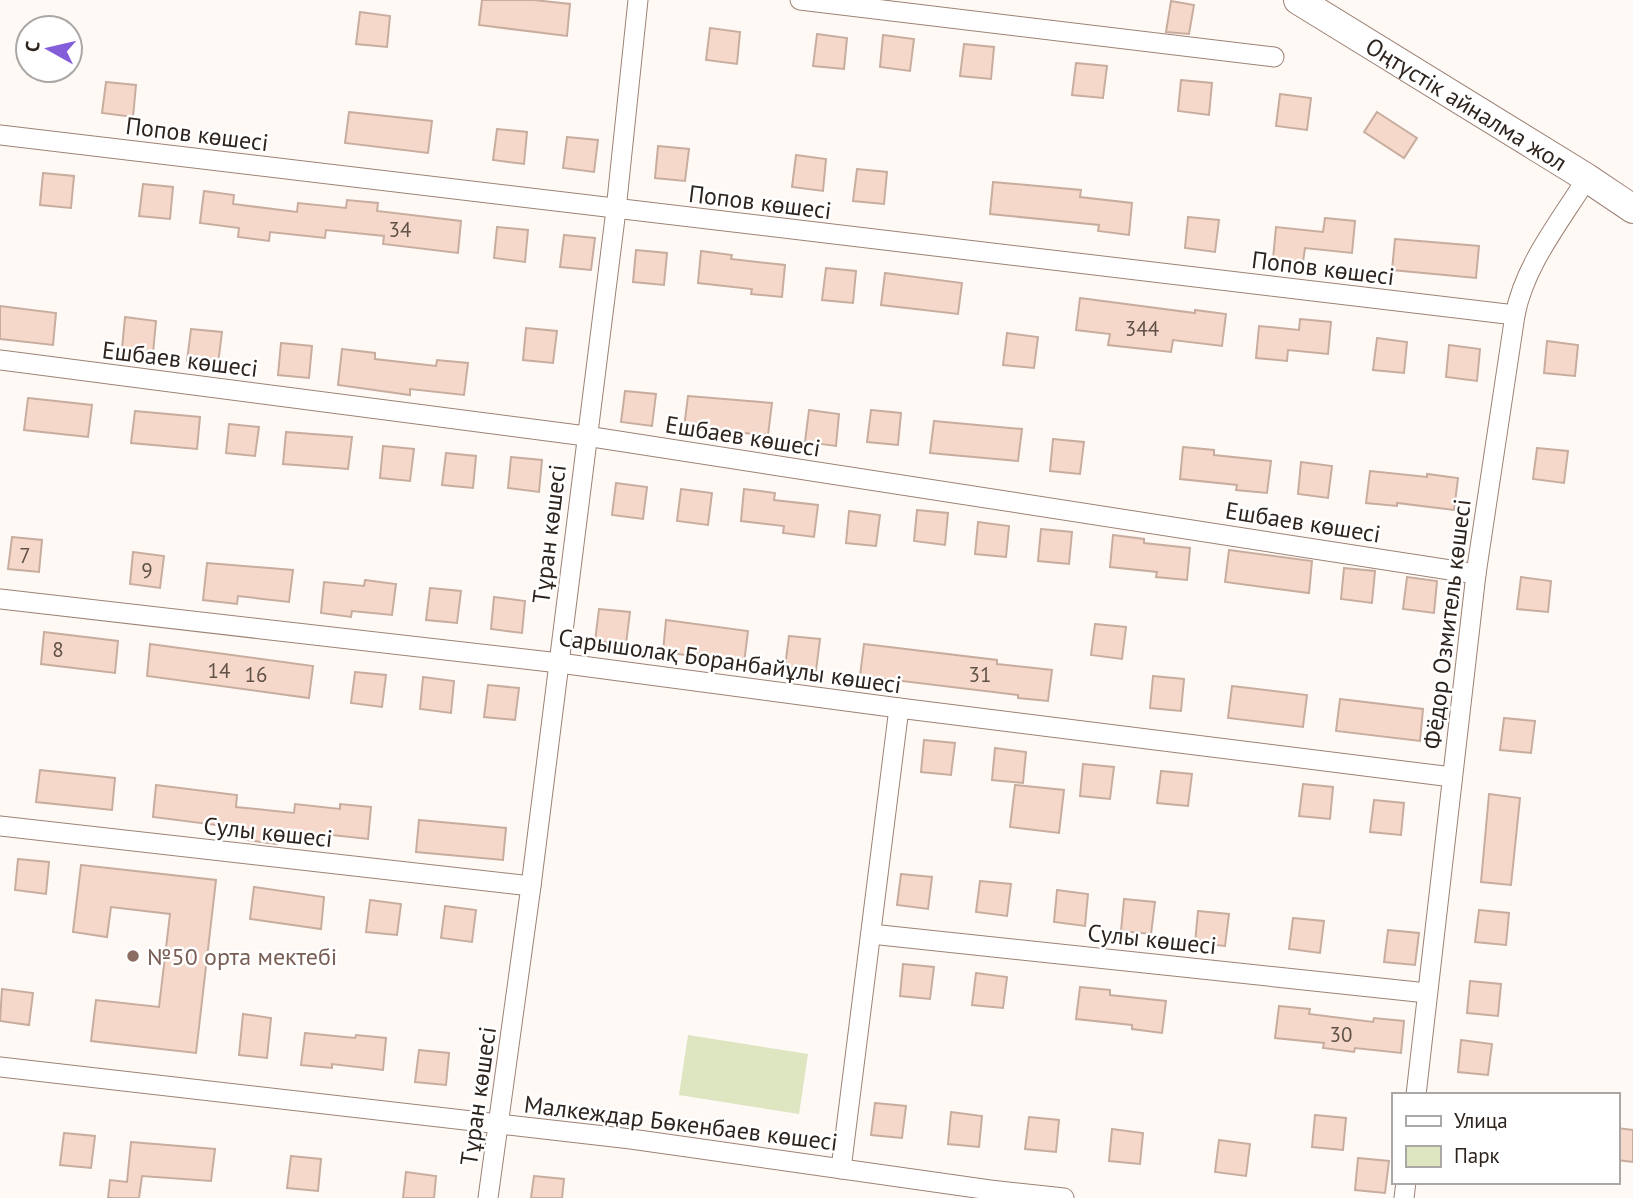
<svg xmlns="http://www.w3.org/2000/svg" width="1633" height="1198" font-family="'PT Sans',sans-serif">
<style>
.green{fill:#dee5c1}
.building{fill:#f5d8c9;stroke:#c8ad9f;stroke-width:2}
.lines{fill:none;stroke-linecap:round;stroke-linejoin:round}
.minor-casing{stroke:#9c8274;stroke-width:21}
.highway-casing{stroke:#9c8274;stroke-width:30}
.minor{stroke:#fff;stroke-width:19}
.highway{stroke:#fff;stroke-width:28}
.education-dot{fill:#8d6e63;stroke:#fff;stroke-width:2.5}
.labels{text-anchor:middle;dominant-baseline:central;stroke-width:5;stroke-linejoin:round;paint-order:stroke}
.number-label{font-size:21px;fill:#605149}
.street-label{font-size:24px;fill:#2e241e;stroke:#fff}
.education-label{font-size:24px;fill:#785e54;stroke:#fff;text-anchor:start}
</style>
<rect width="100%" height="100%" fill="#fff9f6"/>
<polygon class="green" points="688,1035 808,1054 799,1114 679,1095"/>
<g class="building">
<polygon points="482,0 534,0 570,4 567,36 479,25"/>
<polygon points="1171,1 1194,5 1189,34 1166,32"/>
<polygon points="360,12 390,16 387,47 356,44"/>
<polygon points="710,28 740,32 737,64 706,60"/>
<polygon points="817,34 847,38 844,69 813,66"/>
<polygon points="883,35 914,39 910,71 880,67"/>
<polygon points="964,44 994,47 991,79 960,76"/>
<polygon points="1076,63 1107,66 1103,98 1072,95"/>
<polygon points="1181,80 1212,83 1209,115 1178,111"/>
<polygon points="106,82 136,85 133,117 102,113"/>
<polygon points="1280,94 1311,98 1307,130 1276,126"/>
<polygon points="349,112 432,121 428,153 345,143"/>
<polygon points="1377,112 1417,138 1404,158 1364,132"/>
<polygon points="497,129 527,132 524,164 493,160"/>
<polygon points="567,137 598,140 594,172 563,168"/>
<polygon points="658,146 689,149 685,181 655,178"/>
<polygon points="796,155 826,159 823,191 792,187"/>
<polygon points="857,169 887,172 884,204 853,201"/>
<polygon points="43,173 74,176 71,208 40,205"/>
<polygon points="993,182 1081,190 1080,197 1132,203 1129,235 1098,231 1099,225 990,214"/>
<polygon points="143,184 173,187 170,219 139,216"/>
<polygon points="204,191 234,195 233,204 297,212 298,203 346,208 347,200 378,203 377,211 461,221 458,253 383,244 384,236 326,230 325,238 270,232 269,241 238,237 239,228 200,223"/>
<polygon points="1188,217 1219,220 1215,252 1185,248"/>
<polygon points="1325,218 1355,221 1352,253 1305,248 1303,262 1273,259 1276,227 1323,232"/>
<polygon points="497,227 528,230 525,262 494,258"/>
<polygon points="564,235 595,238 591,270 560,267"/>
<polygon points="1395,239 1479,246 1476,278 1392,270"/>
<polygon points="636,250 667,253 664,285 633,282"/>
<polygon points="701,251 732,255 731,259 785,265 782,297 751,294 752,289 698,283"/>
<polygon points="826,268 856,271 853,303 822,300"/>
<polygon points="885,273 962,283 958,314 881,305"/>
<polygon points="1080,298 1195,313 1195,310 1226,314 1222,346 1173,340 1171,352 1108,345 1110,334 1076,330"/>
<polygon points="0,306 56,313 53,345 0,339"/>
<polygon points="125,317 156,321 153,353 122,349"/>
<polygon points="1300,319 1331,322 1328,354 1288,350 1287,361 1256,358 1259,326 1299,330"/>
<polygon points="526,328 557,331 553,363 523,360"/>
<polygon points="191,329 222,332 218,364 187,361"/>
<polygon points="1007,333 1038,337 1034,368 1003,365"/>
<polygon points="1377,338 1407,342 1404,373 1373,370"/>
<polygon points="1547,341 1578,345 1575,376 1544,373"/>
<polygon points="281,343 312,346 309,378 278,375"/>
<polygon points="1449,345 1480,349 1477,381 1446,377"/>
<polygon points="342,349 375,353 375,359 436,366 437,360 468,363 464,395 410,389 410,395 338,385"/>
<polygon points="625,391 656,394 652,426 621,422"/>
<polygon points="688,396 772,403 768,435 684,428"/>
<polygon points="28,398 92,405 88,437 24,430"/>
<polygon points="809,410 839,414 836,446 805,442"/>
<polygon points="871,410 901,413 898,445 867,442"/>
<polygon points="135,411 200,417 197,449 131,443"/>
<polygon points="934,421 1022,429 1018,461 930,453"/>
<polygon points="229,424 259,427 255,456 226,453"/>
<polygon points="286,432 352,437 348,469 283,464"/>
<polygon points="1053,439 1084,442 1080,474 1050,471"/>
<polygon points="383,446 414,449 410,481 380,478"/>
<polygon points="1183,447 1214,450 1214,455 1271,461 1267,493 1236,490 1237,485 1180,479"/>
<polygon points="1537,448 1568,451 1564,483 1533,479"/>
<polygon points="446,453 476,456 473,488 442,485"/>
<polygon points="511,457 542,460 539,492 508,488"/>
<polygon points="1301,462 1332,466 1328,498 1298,494"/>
<polygon points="1370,471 1427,477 1427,474 1458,478 1454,510 1397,503 1397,506 1366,503"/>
<polygon points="616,483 647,487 643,519 612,515"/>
<polygon points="681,489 712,493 708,525 677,521"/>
<polygon points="744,489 775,493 774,500 818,505 814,537 783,533 784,526 741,521"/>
<polygon points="917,510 948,513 945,545 914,541"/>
<polygon points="849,511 880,515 876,546 846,543"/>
<polygon points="978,522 1009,526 1006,557 975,554"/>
<polygon points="1041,529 1072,532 1069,564 1038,561"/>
<polygon points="1113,535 1144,539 1144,543 1190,548 1187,580 1156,577 1157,572 1110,567"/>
<polygon points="12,537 42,540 39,572 8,569"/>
<polygon points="1229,550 1312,561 1309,593 1225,582"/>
<polygon points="133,552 164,556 160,588 130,584"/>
<polygon points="207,563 293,570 289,602 238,596 237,604 203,600"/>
<polygon points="1344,568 1375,571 1372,603 1341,599"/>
<polygon points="1407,577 1437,581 1434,613 1403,609"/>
<polygon points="1521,577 1551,581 1548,612 1517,609"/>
<polygon points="365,580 396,584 392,615 352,611 351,617 321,613 324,582 364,586"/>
<polygon points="430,588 461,591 457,623 426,620"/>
<polygon points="494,597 525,601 522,633 491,629"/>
<polygon points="599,609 630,612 626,644 595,641"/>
<polygon points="666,620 748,631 744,663 663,652"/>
<polygon points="1095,624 1126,627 1122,659 1091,655"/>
<polygon points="44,632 118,641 115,673 41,664"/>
<polygon points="789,636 820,639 816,671 785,667"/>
<polygon points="150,644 313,666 309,698 147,676"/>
<polygon points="864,644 997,660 997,664 1052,670 1048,701 1018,698 1018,695 860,676"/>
<polygon points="355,672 386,675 382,707 351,703"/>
<polygon points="1153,676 1184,679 1181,711 1150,708"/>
<polygon points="423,677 454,681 451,713 420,709"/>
<polygon points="488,685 519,688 515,720 484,717"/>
<polygon points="1232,686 1307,695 1303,727 1228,718"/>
<polygon points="1340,699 1423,709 1420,741 1336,731"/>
<polygon points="1504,718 1535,721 1531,753 1500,750"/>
<polygon points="924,740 955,743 951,775 921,772"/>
<polygon points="995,748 1026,752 1023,783 992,780"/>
<polygon points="1083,764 1114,767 1110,799 1080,796"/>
<polygon points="40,770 115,778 112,810 36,802"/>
<polygon points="1161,771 1192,774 1188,806 1157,803"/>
<polygon points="1303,784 1333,787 1330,819 1299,816"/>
<polygon points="156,785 237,795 236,807 294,813 295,804 340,809 340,804 371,807 368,839 323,834 322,839 278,835 277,844 247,840 248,829 153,817"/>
<polygon points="1015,785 1064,790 1059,833 1010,827"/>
<polygon points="1489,794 1520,798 1511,885 1481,882"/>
<polygon points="1374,800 1404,803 1401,835 1370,832"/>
<polygon points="419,820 506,828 503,860 416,852"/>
<polygon points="18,859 49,862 46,894 15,890"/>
<polygon points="81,865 216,880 196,1053 91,1041 96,1000 159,1007 170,914 111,907 107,937 73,932"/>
<polygon points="901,874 932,877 928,909 897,905"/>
<polygon points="980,881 1011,884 1007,916 976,912"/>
<polygon points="254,887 324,897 321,929 250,919"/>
<polygon points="1057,890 1088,894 1085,926 1054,922"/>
<polygon points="1124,899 1155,902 1151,934 1121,931"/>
<polygon points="370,900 401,904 397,935 366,932"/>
<polygon points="445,906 476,910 472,942 441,938"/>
<polygon points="1479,910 1509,913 1506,945 1475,942"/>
<polygon points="1198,911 1229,914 1225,946 1195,943"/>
<polygon points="1293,918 1324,921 1320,953 1289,949"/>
<polygon points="1388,930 1419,933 1415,965 1384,962"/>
<polygon points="903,964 934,967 930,999 900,996"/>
<polygon points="976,973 1007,977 1003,1008 972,1005"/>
<polygon points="1470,981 1501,984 1498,1016 1467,1013"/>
<polygon points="1080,987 1110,990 1110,995 1166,1001 1162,1033 1132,1029 1132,1025 1076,1019"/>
<polygon points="2,989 33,993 29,1025 0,1021"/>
<polygon points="1279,1006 1310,1009 1309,1014 1373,1022 1374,1018 1404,1021 1401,1053 1355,1048 1354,1052 1323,1048 1324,1043 1275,1038"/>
<polygon points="243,1014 271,1018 267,1058 239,1055"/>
<polygon points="305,1033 355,1038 356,1035 386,1038 383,1070 332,1064 332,1068 301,1065"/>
<polygon points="1461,1040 1492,1044 1488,1075 1458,1072"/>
<polygon points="419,1050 449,1053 446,1085 415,1082"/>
<polygon points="875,1103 906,1106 902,1138 871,1135"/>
<polygon points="951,1112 982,1116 979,1147 948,1144"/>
<polygon points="1315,1115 1346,1118 1343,1150 1312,1147"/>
<polygon points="1029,1117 1059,1120 1056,1152 1025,1149"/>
<polygon points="1617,1128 1633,1130 1633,1162 1617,1160"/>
<polygon points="1112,1129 1143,1133 1140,1164 1109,1161"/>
<polygon points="64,1133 95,1136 91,1168 60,1165"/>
<polygon points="1219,1140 1250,1144 1246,1176 1215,1172"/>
<polygon points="131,1142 215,1149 211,1181 142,1176 139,1198 108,1198 110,1180 127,1182"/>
<polygon points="291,1156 321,1159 318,1191 287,1188"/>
<polygon points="1358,1158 1389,1161 1385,1193 1355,1190"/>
<polygon points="406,1172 436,1176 434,1198 403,1198"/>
<polygon points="534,1176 564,1179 562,1198 531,1198"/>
</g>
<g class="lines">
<defs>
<g id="minor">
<polyline points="800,0 1274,57"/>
<polyline points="0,135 1515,315"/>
<polyline points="0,360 586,436 1476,574"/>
<polyline points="0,599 559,663 899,708 1452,777"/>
<polyline points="0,826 531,886"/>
<polyline points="871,934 1427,993"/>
<polyline points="0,1067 631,1139 990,1190 1064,1198"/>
<path d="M 1416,1095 L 1476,574 L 1515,315 C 1525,264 1560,222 1587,178"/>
<polyline points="841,1169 899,708"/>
<polyline points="488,1198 531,886 616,210 638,0"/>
<polyline points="1404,1198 1406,1182"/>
</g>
<g id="highway">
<path id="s1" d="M 1298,0 L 1587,178 L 1633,209"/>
</g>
</defs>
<use href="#minor" class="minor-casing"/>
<use href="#highway" class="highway-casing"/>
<use href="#minor" class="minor"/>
<use href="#highway" class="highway"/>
</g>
<circle class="education-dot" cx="133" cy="956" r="7"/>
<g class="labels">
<g class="number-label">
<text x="400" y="229">34</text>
<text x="1142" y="328">344</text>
<text x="25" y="555">7</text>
<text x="147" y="570">9</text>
<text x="58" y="649">8</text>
<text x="219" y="670">14</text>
<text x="256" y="674">16</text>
<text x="980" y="674">31</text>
<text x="1341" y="1034">30</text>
</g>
<g class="street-label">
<text stroke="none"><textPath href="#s1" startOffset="198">Оңтүстік айналма жол</textPath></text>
<text transform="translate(197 134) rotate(7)">Попов көшесі</text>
<text transform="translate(760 202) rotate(7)">Попов көшесі</text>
<text transform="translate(1323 268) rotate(7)">Попов көшесі</text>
<text transform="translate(180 359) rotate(7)">Ешбаев көшесі</text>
<text transform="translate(743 436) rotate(9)">Ешбаев көшесі</text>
<text transform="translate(1303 522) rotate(9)">Ешбаев көшесі</text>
<text transform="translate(549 534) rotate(-83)">Тұран көшесі</text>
<text transform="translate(1447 624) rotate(-83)">Фёдор Озмитель көшесі</text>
<text transform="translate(730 661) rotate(8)">Сарышолақ Боранбайұлы көшесі</text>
<text transform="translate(268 832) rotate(6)">Сулы көшесі</text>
<text transform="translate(1152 939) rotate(6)">Сулы көшесі</text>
<text transform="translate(478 1096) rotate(-82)">Тұран көшесі</text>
<text transform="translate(681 1123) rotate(7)">Малкеждар Бөкенбаев көшесі</text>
</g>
<g class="education-label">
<text x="147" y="956">№50 орта мектебі</text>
</g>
</g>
<rect x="1392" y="1093" width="228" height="91" fill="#ffffff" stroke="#aba7a5" stroke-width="2"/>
<rect x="1406" y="1116" width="35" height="10" fill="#ffffff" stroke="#aba7a5" stroke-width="2"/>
<text x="1454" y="1128" font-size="21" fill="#2e241e">Улица</text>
<rect x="1406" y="1146" width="35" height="21" fill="#dee5c1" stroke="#aba7a5" stroke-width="2"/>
<text x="1454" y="1163" font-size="21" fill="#2e241e">Парк</text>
<g transform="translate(49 49) rotate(278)"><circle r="33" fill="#ffffff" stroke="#aba7a5" stroke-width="2"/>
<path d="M0-5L12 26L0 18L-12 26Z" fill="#835ed8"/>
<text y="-10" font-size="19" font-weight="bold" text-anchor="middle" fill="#2e241e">С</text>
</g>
</svg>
